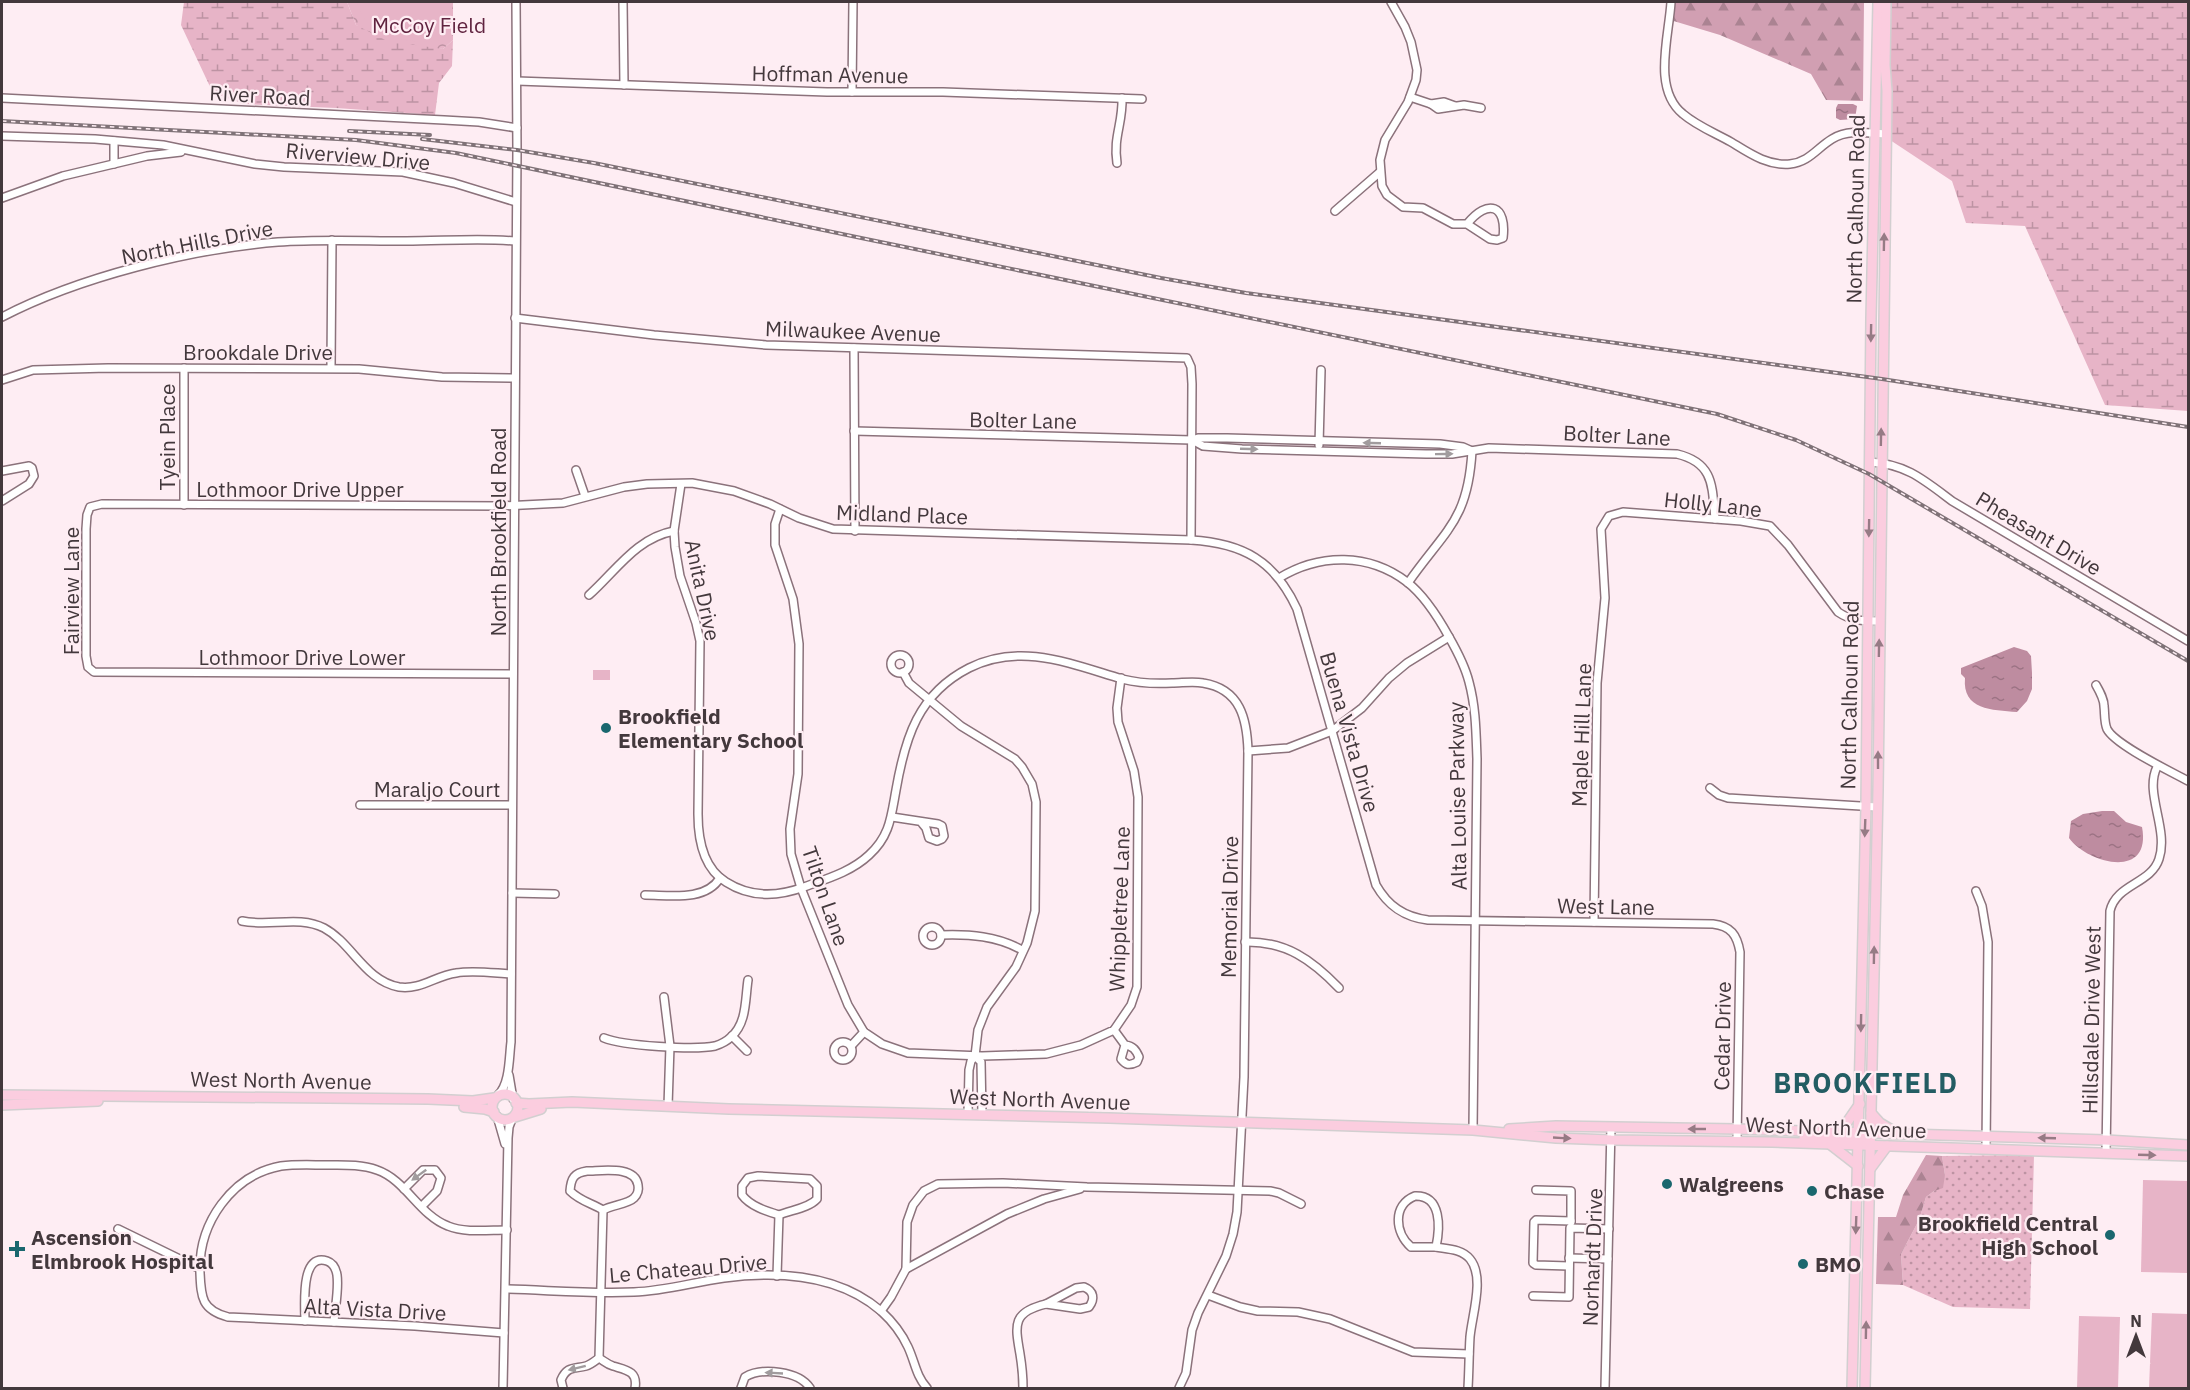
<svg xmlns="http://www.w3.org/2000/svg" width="2190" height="1390" font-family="'IBM Plex Sans',sans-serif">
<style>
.grass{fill:url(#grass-dots)}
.forest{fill:url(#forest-firs)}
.wetland{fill:url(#wetland-marsh)}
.park{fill:url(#park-crowns)}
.pitch{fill:#e7b4c7}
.water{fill:url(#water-ripples)}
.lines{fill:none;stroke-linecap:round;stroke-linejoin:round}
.minor-casing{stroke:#8b727b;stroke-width:10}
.major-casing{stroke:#d2cfd0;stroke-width:12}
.minor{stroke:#fff;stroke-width:7}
.major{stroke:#fbcddf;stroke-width:9}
.rail-casing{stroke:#7f7277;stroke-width:4}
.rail{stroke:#feedf3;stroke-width:1.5;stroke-dasharray:4.5;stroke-linecap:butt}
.oneway{fill:#967b85}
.oneway2{fill:#a19c9e}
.poi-dot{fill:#1a676e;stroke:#feedf3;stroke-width:2}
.labels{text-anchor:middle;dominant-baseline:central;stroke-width:4.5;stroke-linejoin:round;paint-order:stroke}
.park-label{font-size:21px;fill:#60233f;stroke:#feedf3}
.street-label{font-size:21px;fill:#43383c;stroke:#feedf3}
.poi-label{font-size:21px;font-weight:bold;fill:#43383c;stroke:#feedf3;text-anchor:start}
.district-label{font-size:27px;font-weight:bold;letter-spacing:1.5px;fill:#235d63;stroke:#feedf3}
</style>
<defs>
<pattern id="grass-dots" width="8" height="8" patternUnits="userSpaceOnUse" patternTransform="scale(1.5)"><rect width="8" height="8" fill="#e7b4c7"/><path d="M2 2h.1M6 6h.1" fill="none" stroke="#bd93a3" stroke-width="1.8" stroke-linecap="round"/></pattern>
<pattern id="forest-firs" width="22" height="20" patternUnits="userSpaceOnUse" patternTransform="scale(1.5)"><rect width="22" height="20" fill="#d19fb2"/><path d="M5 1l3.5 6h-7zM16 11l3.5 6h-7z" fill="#ab8392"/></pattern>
<pattern id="wetland-marsh" width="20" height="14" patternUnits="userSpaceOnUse" patternTransform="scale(1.5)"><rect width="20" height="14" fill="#e7b4c7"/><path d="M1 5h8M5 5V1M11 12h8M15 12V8" fill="none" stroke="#bd93a3"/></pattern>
<pattern id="park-crowns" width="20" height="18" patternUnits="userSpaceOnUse" patternTransform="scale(1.5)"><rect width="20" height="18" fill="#e7b4c7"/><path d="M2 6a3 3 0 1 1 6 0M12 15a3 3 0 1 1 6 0" fill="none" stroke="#bd93a3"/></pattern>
<pattern id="water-ripples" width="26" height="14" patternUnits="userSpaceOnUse" patternTransform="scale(1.5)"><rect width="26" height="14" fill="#be8ca0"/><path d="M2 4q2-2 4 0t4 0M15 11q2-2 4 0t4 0" fill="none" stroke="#9c7384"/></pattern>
</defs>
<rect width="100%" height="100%" fill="#feedf3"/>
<polygon class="grass" points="2034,1155 2030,1309 1953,1307 1903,1285 1901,1254 1919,1220 1926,1197 1934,1191 1945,1175 1942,1156"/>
<g class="forest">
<polygon points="1668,2 1864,2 1863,101 1826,100 1811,74 1720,35 1667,19"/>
<polygon points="1926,1155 1942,1156 1945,1175 1943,1188 1934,1191 1926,1197 1919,1220 1901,1254 1903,1285 1876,1284 1878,1217 1896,1217 1903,1195"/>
</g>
<g class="wetland">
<polygon points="184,2 347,2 356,25 443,49 453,40 452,66 439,83 435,115 336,108 245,104 213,93 181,25"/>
<polygon points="1890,2 2188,2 2188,411 2105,405 2025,226 1966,223 1952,181 1890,140"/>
</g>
<polygon class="park" points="347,2 453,2 453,40 443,49 387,41 356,25"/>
<g class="pitch">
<path d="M 357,2 L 450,2 L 451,38 C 419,47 365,40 357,2 Z"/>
<rect x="593" y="670" width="17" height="10"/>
<polygon points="2143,1180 2188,1181 2188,1273 2141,1272"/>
<polygon points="2152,1313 2188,1314 2188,1388 2149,1388"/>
<polygon points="2079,1316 2120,1317 2118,1388 2077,1388"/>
</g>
<g class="water">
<polygon points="1838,104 1853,104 1857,106 1855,119 1840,120 1836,118 1836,108"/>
<path d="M 2014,647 L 2027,651 L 2031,656 L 2032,673 L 2032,689 L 2027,701 L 2017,712 C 1992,710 1962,710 1965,678 L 1961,674 L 1961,668 Z"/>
<path d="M 2102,811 L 2114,811 L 2126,822 L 2142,827 C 2152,880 2088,864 2069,838 L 2071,821 L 2083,814 Z"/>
</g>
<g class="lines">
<defs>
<g id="minor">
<polyline points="623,2 624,85"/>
<path d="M 1391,2 L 1405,27 L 1411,42 L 1417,70 L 1416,80 L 1408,102 L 1385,140 L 1380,160 L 1382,186 L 1387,195 L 1403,207 L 1423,208 L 1453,224 L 1467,224 C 1488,198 1507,205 1503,238 L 1497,240 L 1490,239 L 1467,224"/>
<path d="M 1671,2 C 1669,37 1652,89 1683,114 C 1697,126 1715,133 1731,142 C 1749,153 1767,166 1790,164 C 1809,162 1817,148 1832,139 C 1848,129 1868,133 1886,134"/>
<polyline points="517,81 827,92 943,92 1142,99"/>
<polyline points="852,92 853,2"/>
<polyline points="1410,97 1431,104 1438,109 1464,105 1481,108"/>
<polyline points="2,98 444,120 479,122 517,128"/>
<polyline points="1431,104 1444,102 1455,106"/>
<polyline points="2,136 95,139 163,145 255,164 284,167 403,172 454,183 516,202"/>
<polyline points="114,141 114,164"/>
<path d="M 1117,163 C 1113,137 1123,123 1122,98"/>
<polyline points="2,198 63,176 147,156 181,152"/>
<polyline points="1335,211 1380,172"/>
<path d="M 2,317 C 79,277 191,249 278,242 C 321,239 363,241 406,241 C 442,241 479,238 515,241"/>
<polyline points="515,318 654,335 766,345 1187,358 1191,367 1192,384 1191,540"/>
<polyline points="854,348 855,531"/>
<polyline points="331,368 332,240"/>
<polyline points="2,380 33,370 108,368 359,369 442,377 515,378"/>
<polyline points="854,431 1192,440 1198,438 1227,438 1440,444 1463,447 1472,451"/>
<path d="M 1192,440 L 1203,446 L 1242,449 L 1426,454 L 1452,454 L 1489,448 L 1677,454 C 1715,463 1712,488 1715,519"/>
<polyline points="1319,445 1321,370"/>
<path d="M 1870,462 C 1906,464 1924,480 1952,501 L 2188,641"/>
<polyline points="576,470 585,496"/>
<polyline points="2,471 29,466 32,468 34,476 29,484 2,501"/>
<path d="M 681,484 L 674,531 L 675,547 L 680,576 L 696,623 L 700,641 L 698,814 C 698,839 703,868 726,882 C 751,898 777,897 804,887 C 826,879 851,872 869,855 C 890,836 891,817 896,790 C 905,738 918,694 969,668 C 1021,642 1071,664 1122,679 C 1138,683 1155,684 1172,683 C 1182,683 1193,681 1203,683 C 1241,689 1247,720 1248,751 L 1244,1077 L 1237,1212 L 1233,1234 L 1226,1256 L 1198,1313 L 1192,1330 L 1186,1373 L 1179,1388"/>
<polyline points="184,505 184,368"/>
<polyline points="780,509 775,524 775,545 793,599 799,644 798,774 790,829 791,854 801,888 848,1005 864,1032 882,1044 908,1053 982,1056 1046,1054 1081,1045 1114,1030 1131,1005 1137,987 1138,797 1134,771 1118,722 1117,708 1121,678"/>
<path d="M 1279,578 C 1320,553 1369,553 1407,582 C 1425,596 1438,617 1449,637 C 1457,651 1465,666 1469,682 C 1476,708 1476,733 1477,759 L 1473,1130"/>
<path d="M 1408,583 C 1445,530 1468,521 1472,451"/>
<path d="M 589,595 C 616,571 636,538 674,531"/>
<circle cx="900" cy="664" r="9"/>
<polyline points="903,672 909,683 961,726 1015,759 1022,767 1032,784 1036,802 1035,911 1027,943 1016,967 987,1007 978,1030 975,1056 971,1061 969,1070 968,1114"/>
<path d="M 513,674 L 94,672 L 88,667 L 86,656 L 86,529 L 87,515 L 90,507 L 102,504 L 501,506 L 563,503 L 624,487 L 647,484 L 692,483 L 734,491 L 770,504 L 799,518 L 833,529 L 1191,540 C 1243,543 1275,561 1297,609 L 1376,885 C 1388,906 1404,917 1428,920 L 1713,924 C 1731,926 1737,935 1740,952 L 1737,1142"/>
<path d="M 2096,685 C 2100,692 2104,699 2104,706 C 2105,714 2104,722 2107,729 C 2115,745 2172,772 2188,781"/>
<polyline points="1248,751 1288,748 1332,731 1362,708 1389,678 1407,663 1449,637"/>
<polyline points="1710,788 1719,795 1728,798 1877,807"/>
<polyline points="360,805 512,805"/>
<polyline points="892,817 938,824 942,826 944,836 942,839 937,841 929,838 926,828 921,822"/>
<polyline points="1976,891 1982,906 1988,942 1986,1149"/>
<polyline points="512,893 555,894"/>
<path d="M 645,895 C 669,895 705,902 720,878"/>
<path d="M 242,921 C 269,927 299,915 324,928 C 352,943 365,981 399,987 C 421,990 435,976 456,973 C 473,970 493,973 511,974"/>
<path d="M 1594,922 L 1597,683 L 1605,598 L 1601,529 L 1609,516 L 1623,512 L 1741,521 L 1770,526 L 1788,545 L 1838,612 C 1851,621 1863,621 1879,621"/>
<circle cx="932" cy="936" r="9"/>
<path d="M 941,935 C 970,934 997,936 1022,950"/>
<path d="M 1245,942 C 1286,941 1312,960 1339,988"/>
<polyline points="664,997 670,1046 668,1106"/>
<path d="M 1114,1030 L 1125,1045 C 1133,1046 1136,1050 1139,1057 L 1137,1062 C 1129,1066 1126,1065 1121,1059 L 1125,1045"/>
<polyline points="732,1036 747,1051"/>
<path d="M 604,1038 C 623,1046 695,1050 715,1046 C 721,1044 727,1041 731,1037 C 747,1023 745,1000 748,980"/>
<circle cx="843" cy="1051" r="9"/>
<polyline points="851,1046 864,1032"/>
<polyline points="975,1056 981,1062 982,1115"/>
<polyline points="509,1075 513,1099"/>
<path d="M 498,1095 C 510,1084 509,1057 511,1042 L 517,150 L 516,2"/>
<polyline points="497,1116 505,1144"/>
<path d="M 2106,1153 L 2110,911 C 2116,884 2151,884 2159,859 C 2169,829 2144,793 2157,767"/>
<path d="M 587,1171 C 601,1171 635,1165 638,1185 C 639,1190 638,1194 634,1198 C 628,1204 612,1205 603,1210 C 591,1203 580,1201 570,1191 C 571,1178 574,1173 587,1171 Z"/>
<path d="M 758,1176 L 810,1179 L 817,1186 L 817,1199 C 809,1208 791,1210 779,1215 C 766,1211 750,1206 742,1195 L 742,1186 L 748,1178 Z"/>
<polyline points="404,1189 423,1170 435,1170 441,1178 437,1191 422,1206"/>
<polyline points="1536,1190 1571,1191 1571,1222"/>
<path d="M 1415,1196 C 1442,1195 1440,1228 1436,1247 L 1411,1247 C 1395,1233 1392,1205 1415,1196 Z"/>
<polyline points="118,1229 200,1269"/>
<path d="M 1436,1247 C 1448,1249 1462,1249 1470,1259 C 1485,1277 1472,1315 1470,1337 C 1469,1354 1469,1371 1468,1388"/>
<polyline points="1569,1258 1608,1259"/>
<polyline points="1569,1266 1536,1265 1533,1263 1534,1222 1536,1220 1571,1221"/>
<polyline points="906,1269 1007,1214 1044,1199 1080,1189"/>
<polyline points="777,1276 779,1215"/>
<path d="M 1084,1287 C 1094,1291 1095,1299 1089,1307 L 1080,1309 L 1046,1304 L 1076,1288 Z"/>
<path d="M 506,1289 C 548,1290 591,1294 634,1292 C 665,1291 694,1282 724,1278 C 778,1271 838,1274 881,1311 C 892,1321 902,1334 908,1347 C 915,1362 916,1376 927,1388"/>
<polyline points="1208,1295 1240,1307 1258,1311 1298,1312 1330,1319 1413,1352 1469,1354"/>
<polyline points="1533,1296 1569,1297 1570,1228 1609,1229"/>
<polyline points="881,1311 891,1297 906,1269 907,1222 913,1205 924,1191 938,1184 1003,1183 1087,1187 1270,1191 1279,1193 1301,1204"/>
<path d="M 305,1321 C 305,1306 300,1252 327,1261 C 333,1263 336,1269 337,1275 C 339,1290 335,1307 334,1322"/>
<path d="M 504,1333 L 415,1326 L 228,1317 C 202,1310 201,1298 200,1273 C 198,1223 232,1175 281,1166 C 296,1164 312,1165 327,1165 C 343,1165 361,1164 377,1170 C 406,1180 419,1215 448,1226 C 465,1233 488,1230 507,1230"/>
<polyline points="599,1358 603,1210"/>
<polyline points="503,1388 508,1138 509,1127 512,1119"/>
<path d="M 563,1388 L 561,1380 C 567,1366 574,1369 586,1366 C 590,1365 595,1361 599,1358 C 604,1361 607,1364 613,1366 C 626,1370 638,1371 635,1388"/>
<path d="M 741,1388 L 745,1377 C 762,1367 799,1371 810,1388"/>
<path d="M 1023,1388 C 1023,1377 1022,1366 1020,1354 C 1015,1325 1012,1312 1046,1304"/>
<polyline points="1605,1388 1611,1127"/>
</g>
<g id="major">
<circle cx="505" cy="1107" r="13"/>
<polyline points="2,1095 428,1099 473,1101 494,1098"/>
<polyline points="516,1103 529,1104 572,1102 729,1109 1109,1118 1473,1130 1556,1138 1611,1140 1772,1142 2188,1156"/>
<polyline points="2,1105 98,1101"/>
<polyline points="464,1107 485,1109 494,1112"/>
<polyline points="1871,1113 1880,1123 1895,1132"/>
<polyline points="515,1117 541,1109"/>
<polyline points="1509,1129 1556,1126 1737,1129 2106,1140 2188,1145"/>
<path d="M 1839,1132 C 1848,1123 1852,1114 1860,1104"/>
<polyline points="1804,1138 1865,1137"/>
<polyline points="1831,1145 1858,1166"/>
<polyline points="1870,1169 1887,1146"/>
<polyline points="1852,1388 1866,806 1871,318 1878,2"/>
<polyline points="1865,1388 1878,790 1887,91 1885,65 1886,2"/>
</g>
</defs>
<use href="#minor" class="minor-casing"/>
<use href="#major" class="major-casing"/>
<use href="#minor" class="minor"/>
<use href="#major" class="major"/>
<defs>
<g id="rail">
<polyline points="2,121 356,140 456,153 866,239 1717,414 1796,440 1869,474 2188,661"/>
<polyline points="349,131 430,135"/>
<polyline points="422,139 517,150 594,163 1161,278 1246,293 1882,379 2188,427"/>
</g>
</defs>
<use href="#rail" class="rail-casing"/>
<use href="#rail" class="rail"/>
</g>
<defs><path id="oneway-solid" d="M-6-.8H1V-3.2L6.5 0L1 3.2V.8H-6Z" transform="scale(1.5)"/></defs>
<g class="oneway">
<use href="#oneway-solid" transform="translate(1884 242) rotate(-89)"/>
<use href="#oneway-solid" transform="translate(1871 333) rotate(91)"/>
<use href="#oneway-solid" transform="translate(1881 437) rotate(-89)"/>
<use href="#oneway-solid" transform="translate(1869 528) rotate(91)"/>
<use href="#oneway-solid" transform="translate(1879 648) rotate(-89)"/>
<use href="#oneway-solid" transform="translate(1878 760) rotate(-90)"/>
<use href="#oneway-solid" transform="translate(1865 828) rotate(92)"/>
<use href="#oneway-solid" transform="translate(1874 955) rotate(-89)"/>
<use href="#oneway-solid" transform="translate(1861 1023) rotate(91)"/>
<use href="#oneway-solid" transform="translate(1697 1129) rotate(180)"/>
<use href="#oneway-solid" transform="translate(1562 1138) rotate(3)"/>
<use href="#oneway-solid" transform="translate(2047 1138) rotate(-178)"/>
<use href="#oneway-solid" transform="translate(2147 1155) rotate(2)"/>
<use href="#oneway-solid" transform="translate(1856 1225) rotate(92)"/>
<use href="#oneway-solid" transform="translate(1866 1330) rotate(-89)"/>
</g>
<g class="oneway2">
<use href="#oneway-solid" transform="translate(1372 443) rotate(-178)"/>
<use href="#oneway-solid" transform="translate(1249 449) rotate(2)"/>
<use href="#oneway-solid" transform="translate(1444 454) rotate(-1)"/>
<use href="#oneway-solid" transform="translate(419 1175) rotate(144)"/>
<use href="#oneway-solid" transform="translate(577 1368) rotate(166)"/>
<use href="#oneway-solid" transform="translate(774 1373) rotate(-177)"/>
</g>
<g class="poi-dot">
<circle cx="606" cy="728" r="6"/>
<circle cx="1667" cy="1184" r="6"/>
<circle cx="1812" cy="1191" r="6"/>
<circle cx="2110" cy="1235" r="6"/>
<path d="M14 1240h6v6h6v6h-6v6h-6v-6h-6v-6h6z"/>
<circle cx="1803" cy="1264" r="6"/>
</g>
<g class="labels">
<g class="park-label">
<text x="429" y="25">McCoy Field</text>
</g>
<g class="street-label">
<text transform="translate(830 74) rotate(1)">Hoffman Avenue</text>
<text transform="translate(260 95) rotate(3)">River Road</text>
<text transform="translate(358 156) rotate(5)">Riverview Drive</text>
<text transform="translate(1855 209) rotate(-89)">North Calhoun Road</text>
<text transform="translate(197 242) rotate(-11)">North Hills Drive</text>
<text transform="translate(853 331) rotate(2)">Milwaukee Avenue</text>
<text x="258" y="352">Brookdale Drive</text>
<text transform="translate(1023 420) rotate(1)">Bolter Lane</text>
<text transform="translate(1617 435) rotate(3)">Bolter Lane</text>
<text transform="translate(167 437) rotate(-90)">Tyein Place</text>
<text x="300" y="489">Lothmoor Drive Upper</text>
<text transform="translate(1713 504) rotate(6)">Holly Lane</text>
<text transform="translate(902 514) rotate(2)">Midland Place</text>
<text transform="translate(498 532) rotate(-90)">North Brookfield Road</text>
<text transform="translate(2039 533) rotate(31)">Pheasant Drive</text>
<text transform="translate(703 590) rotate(78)">Anita Drive</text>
<text transform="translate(71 591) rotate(-90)">Fairview Lane</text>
<text x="302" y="657">Lothmoor Drive Lower</text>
<text transform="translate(1849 695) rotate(-89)">North Calhoun Road</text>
<text transform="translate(1350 732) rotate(74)">Buena Vista Drive</text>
<text transform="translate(1581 735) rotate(-88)">Maple Hill Lane</text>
<text x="437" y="789">Maraljo Court</text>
<text transform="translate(1457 796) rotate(-91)">Alta Louise Parkway</text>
<text transform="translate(826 896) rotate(71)">Tilton Lane</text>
<text transform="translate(1606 906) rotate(1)">West Lane</text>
<text transform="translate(1229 907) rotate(-89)">Memorial Drive</text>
<text transform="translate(1119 909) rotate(-88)">Whippletree Lane</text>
<text transform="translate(2091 1020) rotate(-89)">Hillsdale Drive West</text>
<text transform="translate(1722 1036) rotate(-89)">Cedar Drive</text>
<text transform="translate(281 1080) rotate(1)">West North Avenue</text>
<text transform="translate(1040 1099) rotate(2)">West North Avenue</text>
<text transform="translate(1836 1127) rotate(2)">West North Avenue</text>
<text transform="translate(1592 1257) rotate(-88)">Norhardt Drive</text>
<text transform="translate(688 1268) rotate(-5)">Le Chateau Drive</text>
<text transform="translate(375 1309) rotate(3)">Alta Vista Drive</text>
</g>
<g class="poi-label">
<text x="618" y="716">Brookfield<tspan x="618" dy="24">Elementary School</tspan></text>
<text x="1679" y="1184">Walgreens</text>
<text x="1824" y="1191">Chase</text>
<text x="2098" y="1223" text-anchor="end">Brookfield Central<tspan x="2098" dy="24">High School</tspan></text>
<text x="31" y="1237">Ascension<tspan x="31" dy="24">Elmbrook Hospital</tspan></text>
<text x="1815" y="1264">BMO</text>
</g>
<g class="district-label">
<text x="1866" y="1082">BROOKFIELD</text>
</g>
</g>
<rect width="2190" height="1390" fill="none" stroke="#43383c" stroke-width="6"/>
<g transform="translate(2136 1336)" stroke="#feedf3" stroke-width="4.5" paint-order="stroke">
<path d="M0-4.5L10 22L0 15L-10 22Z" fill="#43383c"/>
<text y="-9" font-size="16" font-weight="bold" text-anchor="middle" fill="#43383c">N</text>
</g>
</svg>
